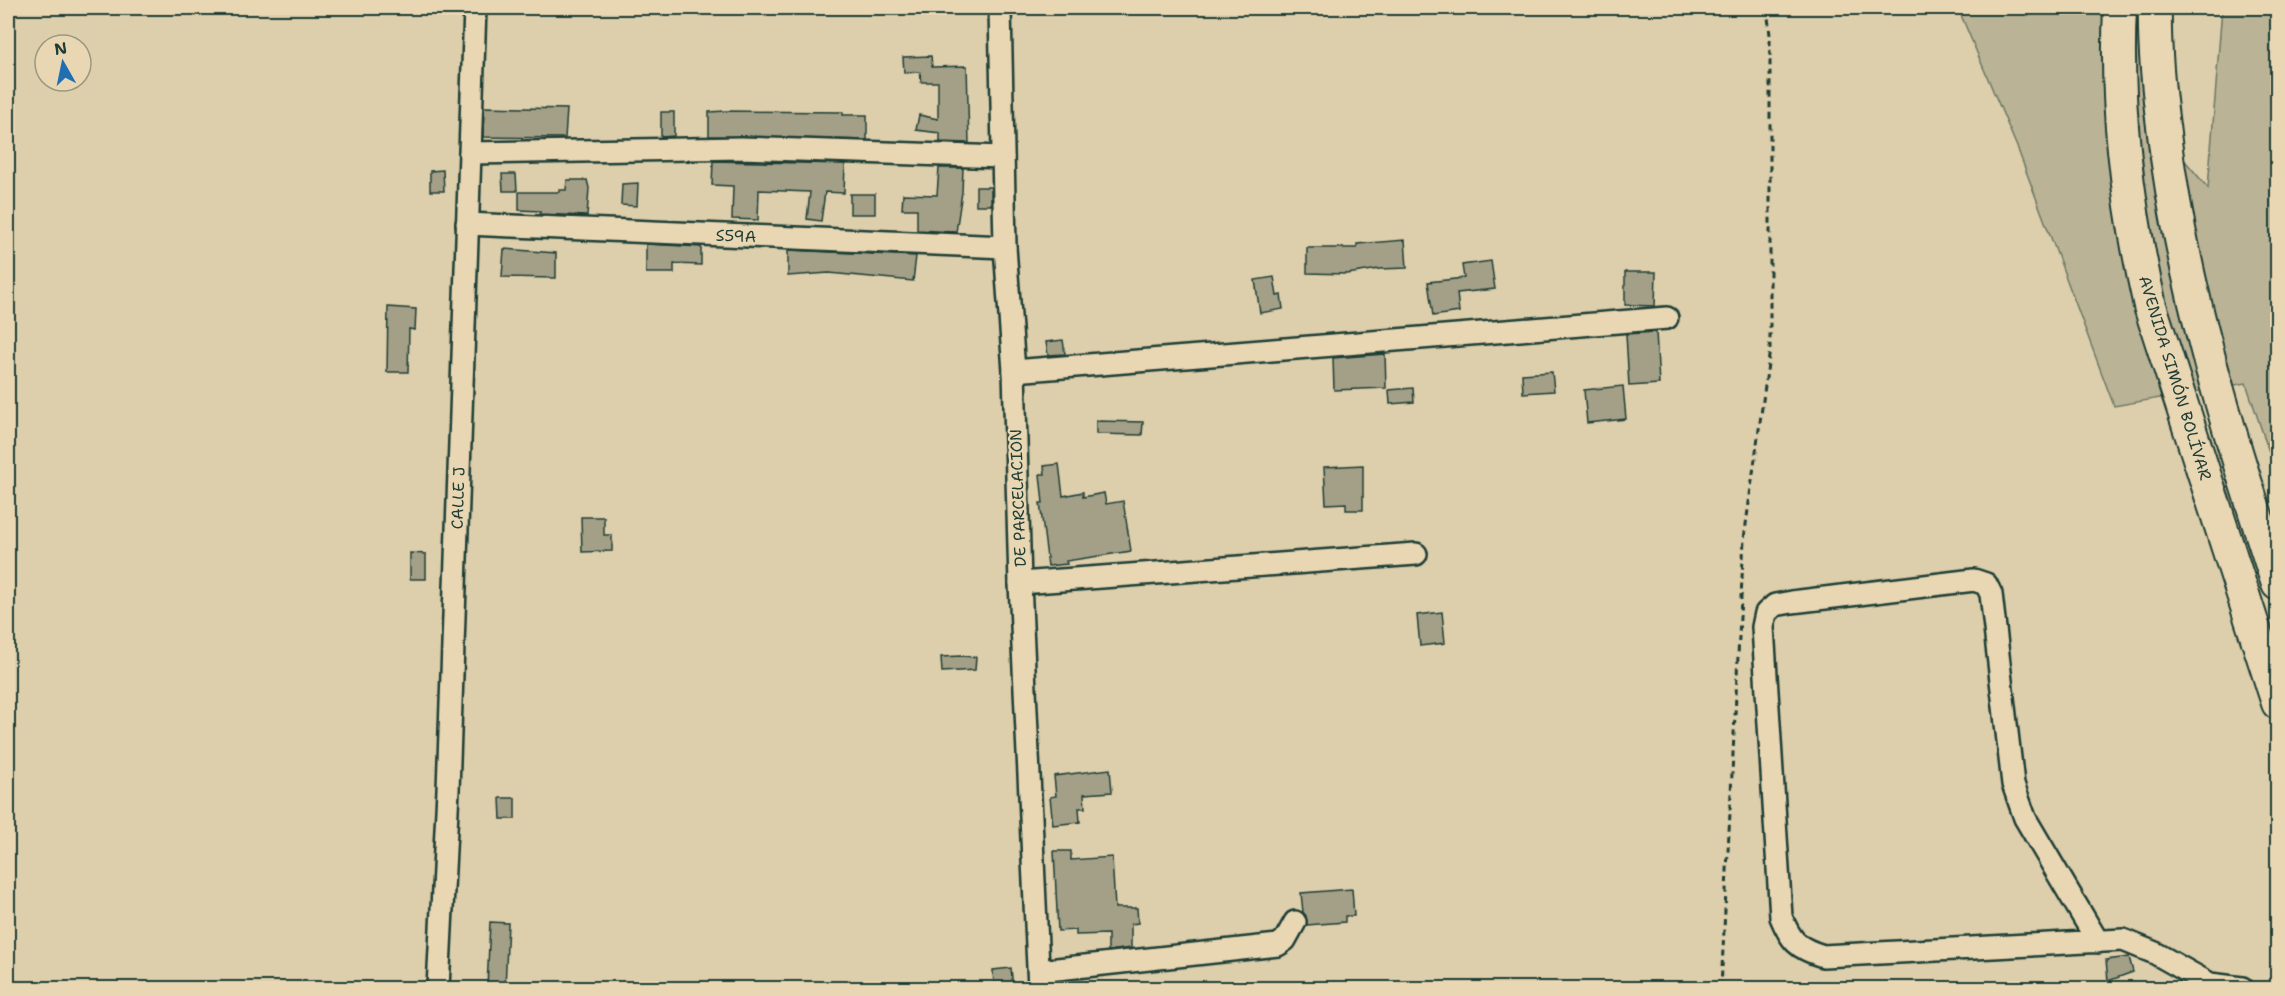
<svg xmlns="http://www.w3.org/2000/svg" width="2285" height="996" font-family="'Shantell Sans',sans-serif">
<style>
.green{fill:#bab396;stroke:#6c7865;stroke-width:1.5}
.building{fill:#a3a087;stroke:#1f3d34;stroke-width:1.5}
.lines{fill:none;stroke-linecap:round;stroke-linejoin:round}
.minor-casing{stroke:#1f3d34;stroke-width:26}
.highway-casing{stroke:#1f3d34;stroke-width:36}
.path{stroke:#1f3d34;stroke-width:3;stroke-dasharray:6 4.5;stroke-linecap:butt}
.minor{stroke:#e9d7b4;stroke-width:21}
.highway{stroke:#e9d7b4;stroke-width:32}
.labels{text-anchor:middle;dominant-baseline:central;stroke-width:4.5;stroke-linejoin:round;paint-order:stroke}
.street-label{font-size:16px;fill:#1f3d34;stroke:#e9d7b4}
</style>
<rect width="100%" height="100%" fill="#ddceac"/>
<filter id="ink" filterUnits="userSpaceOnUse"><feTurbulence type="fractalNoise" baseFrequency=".0167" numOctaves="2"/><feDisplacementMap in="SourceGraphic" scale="12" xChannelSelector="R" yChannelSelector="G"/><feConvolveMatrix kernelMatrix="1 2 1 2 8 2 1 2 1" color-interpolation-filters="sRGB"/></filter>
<g filter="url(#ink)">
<polygon class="green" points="1958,8 2149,8 2170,143 2208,188 2222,8 2277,8 2277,476 2246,383 2114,406 2017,147"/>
<g class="building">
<polygon points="931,56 932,67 967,66 969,143 940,142 940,133 916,130 919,115 938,119 938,82 921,82 920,72 904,73 903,57"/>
<polygon points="484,107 567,109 565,138 483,137"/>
<polygon points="725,111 843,112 843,115 867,115 867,140 709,136 709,112"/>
<polygon points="661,112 674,112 674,136 661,137"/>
<polygon points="713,161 845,164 844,193 825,192 821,221 807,219 810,192 759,190 758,220 732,219 733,186 712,185"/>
<polygon points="939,168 963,168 962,192 956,232 917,230 917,209 902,209 903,194 937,195"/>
<polygon points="443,170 444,191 430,191 430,171"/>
<polygon points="502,174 516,174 517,191 503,191"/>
<polygon points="567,180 587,180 589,188 587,216 540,214 540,211 519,210 519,192 559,192 559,190 566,190"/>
<polygon points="638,183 637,206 621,205 622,184"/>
<rect x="976" y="187" width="15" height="18"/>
<rect x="850" y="194" width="25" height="20"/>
<polygon points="1405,240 1407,268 1379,269 1347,274 1307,273 1307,248 1357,248 1357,244"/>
<polygon points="646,244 701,247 701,265 674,264 674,273 646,273"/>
<polygon points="504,249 556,253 556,278 502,277"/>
<polygon points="788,250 916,256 913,281 829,273 788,276"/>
<polygon points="1491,261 1495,289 1457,293 1459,312 1433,316 1428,282 1464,278 1462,265"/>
<polygon points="1625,272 1656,272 1655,306 1625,305"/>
<polygon points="1274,277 1277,296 1281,295 1283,309 1260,313 1255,280"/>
<polygon points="388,307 416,309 415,330 409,329 408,372 387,372"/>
<polygon points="1656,332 1659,384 1629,386 1626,334"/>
<polygon points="1063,340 1065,354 1048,355 1046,342"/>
<polygon points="1385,354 1386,388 1334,390 1333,358"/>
<polygon points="1552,372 1554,391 1523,393 1522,374"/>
<polygon points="1623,386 1626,419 1587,423 1584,390"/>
<polygon points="1413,388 1414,402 1390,404 1389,390"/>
<polygon points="1096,421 1143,422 1142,435 1096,434"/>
<polygon points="1059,464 1063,496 1083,492 1083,497 1104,493 1106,504 1123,501 1131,551 1066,561 1067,564 1048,566 1040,503 1043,503 1040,474 1045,474 1044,466"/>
<polygon points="1363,465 1363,510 1346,510 1346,503 1326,504 1324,467"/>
<polygon points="581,517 604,517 604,535 612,535 612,551 582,552"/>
<polygon points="410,553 426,554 426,579 410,579"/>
<polygon points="1442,612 1445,643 1420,646 1417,615"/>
<polygon points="961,656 976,657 975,670 942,672 941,657"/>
<polygon points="1110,769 1112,792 1084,794 1085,808 1079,808 1080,822 1053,825 1050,797 1056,796 1054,776"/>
<polygon points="500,798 515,798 515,819 501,819"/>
<polygon points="1054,851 1071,851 1071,860 1112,857 1115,908 1137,908 1138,923 1131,924 1131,948 1108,951 1108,934 1076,935 1076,930 1058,931"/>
<polygon points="1352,889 1354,916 1345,916 1345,922 1307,925 1306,916 1303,912 1301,893"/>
<polygon points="490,922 508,923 505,988 487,988"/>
<polygon points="2129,957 2133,972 2108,981 2106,960"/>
<polygon points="1011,968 1013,988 994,988 993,970"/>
</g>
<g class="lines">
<defs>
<g id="minor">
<polyline points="1000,8 1005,247 1014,371 1020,583 1039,988"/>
<polyline points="470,153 741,148 1003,157"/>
<polyline points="467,224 1005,247"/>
<polyline points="1014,371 1667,318"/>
<polyline points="1020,583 1416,554"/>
<path d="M 2098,942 L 2025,818 L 2013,784 L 1991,594 L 1986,584 L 1974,580 L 1792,602 L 1775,605 L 1766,613 L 1763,627 L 1781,917 C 1791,941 1797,948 1823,956 L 2123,940 L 2155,953 L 2210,984 L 2242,988"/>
<polyline points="1039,971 1278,945 1285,940 1295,922"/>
<polyline points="438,988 448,790 475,8"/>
</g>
<g id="highway">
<path d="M 2120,8 C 2115,107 2128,209 2150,306 L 2278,703"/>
<path d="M 2155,8 C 2154,47 2158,87 2163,126 C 2181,283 2229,434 2278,584"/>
</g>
</defs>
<use href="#minor" class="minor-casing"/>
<use href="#highway" class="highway-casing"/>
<polyline class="path" points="1721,988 1744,539 1770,349 1770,35 1767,8"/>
<use href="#minor" class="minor"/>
<use href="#highway" class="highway"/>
</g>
</g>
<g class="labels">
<g class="street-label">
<text transform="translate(736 236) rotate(2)">S59A</text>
<text transform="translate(2175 378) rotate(73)">AVENIDA SIMÓN BOLÍVAR</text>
<text transform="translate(458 498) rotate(-88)">CALLE J</text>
<text transform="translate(1018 498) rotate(-92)">DE PARCELACION</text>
</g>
</g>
<rect width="2285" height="996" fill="none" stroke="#e9d7b4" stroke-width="30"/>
<rect x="15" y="15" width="2255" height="966" fill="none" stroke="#1f3d34" stroke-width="2" filter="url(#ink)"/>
<g transform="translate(63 63) rotate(351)"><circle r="28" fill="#e9d7b4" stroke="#989981" stroke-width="1.5"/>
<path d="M0-4.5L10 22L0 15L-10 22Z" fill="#1f6fb2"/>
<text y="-9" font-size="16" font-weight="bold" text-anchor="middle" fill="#1f3d34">N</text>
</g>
</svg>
